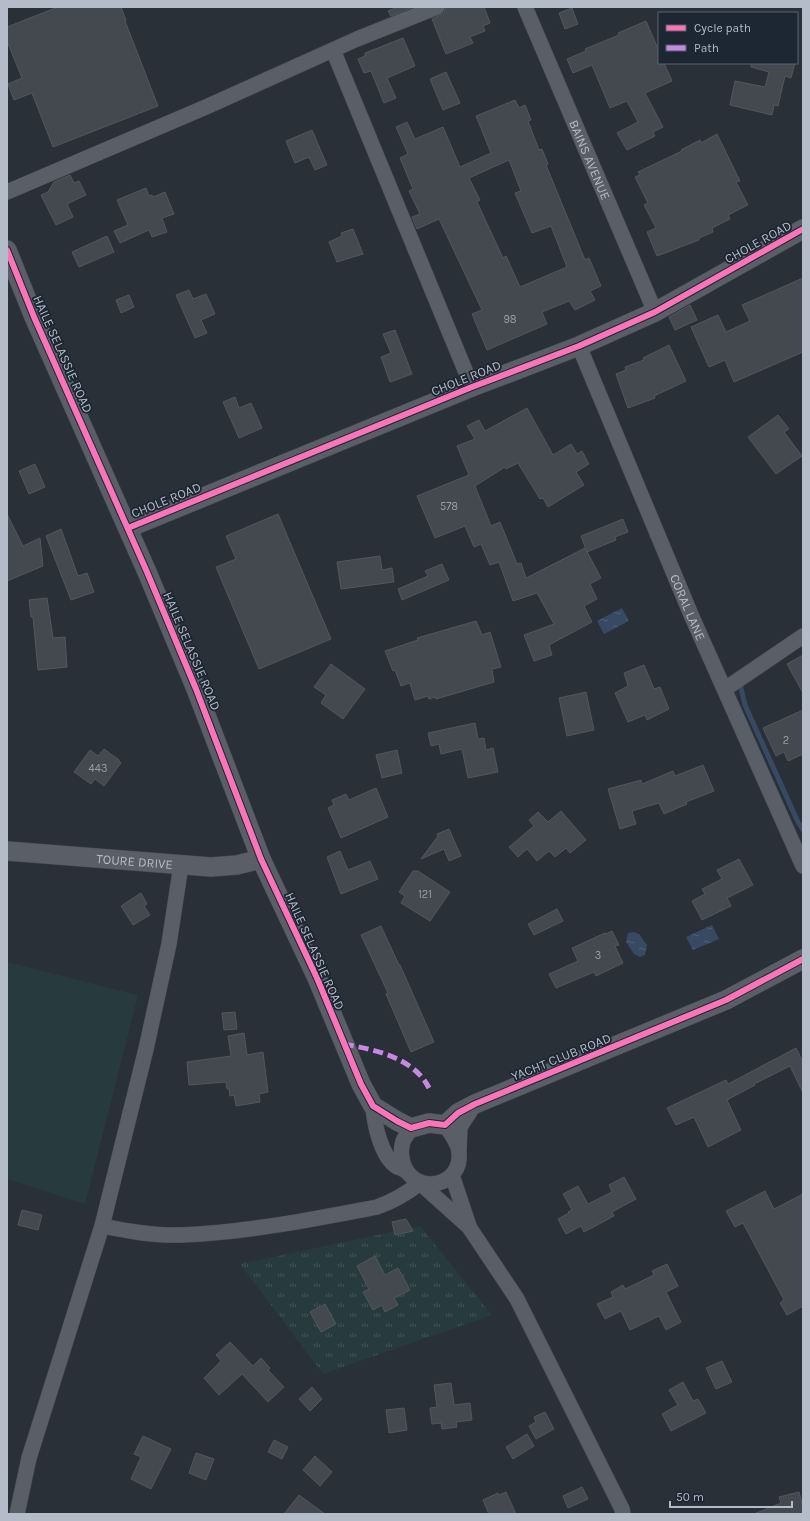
<svg xmlns="http://www.w3.org/2000/svg" width="810" height="1521" font-family="Karla,sans-serif">
<style>
.grass{fill:url(#grass-tufts)}
.garden{fill:#273a3e}
.water{fill:url(#water-ripples)}
.lines{fill:none;stroke-linecap:round;stroke-linejoin:round}
.stream{stroke:#384963;stroke-width:5}
.building{fill:#444950;stroke:#52575f;fill-rule:evenodd}
.minor-casing{stroke:#484c53;stroke-width:16}
.tertiary-casing{stroke:#484c53;stroke-width:20}
.minor{stroke:#5a5e66;stroke-width:15}
.tertiary{stroke:#5a5e66;stroke-width:19}
.quiet{stroke:#c787e3;stroke-width:5;stroke-dasharray:10 5;stroke-linecap:butt}
.cycleway-casing{stroke:#1d2633;stroke-width:8}
.cycleway{stroke:#fb73b8;stroke-width:6}
.labels{text-anchor:middle;dominant-baseline:central;stroke-width:3.5;stroke-linejoin:round;paint-order:stroke}
.number-label{font-size:11px;fill:#989fab}
.street-label{font-size:13px;fill:#b4bcc9;stroke:#1d2633}
</style>
<defs>
<pattern id="grass-tufts" width="24" height="20" patternUnits="userSpaceOnUse"><rect width="24" height="20" fill="#273a3e"/><path d="M3 7l-1-3M5 7V3M7 7l1-3M15 17l-1-3M17 17v-4M19 17l1-3" fill="none" stroke="#445559"/></pattern>
<pattern id="water-ripples" width="26" height="14" patternUnits="userSpaceOnUse"><rect width="26" height="14" fill="#384963"/><path d="M2 4q2-2 4 0t4 0M15 11q2-2 4 0t4 0" fill="none" stroke="#526178"/></pattern>
</defs>
<rect width="100%" height="100%" fill="#2a3038"/>
<polygon class="grass" points="420,1226 492,1315 323,1374 240,1264"/>
<polygon class="garden" points="7,962 138,995 85,1204 7,1179"/>
<g class="water">
<polygon points="622,608 629,621 604,634 597,621"/>
<polygon points="712,925 719,939 693,950 686,937"/>
<polygon points="634,932 639,934 647,945 645,955 640,957 634,954 626,942 628,933"/>
</g>
<g class="lines">
<polyline class="stream" points="740,684 745,705 798,822 803,830"/>
</g>
<g class="building">
<polygon points="58,7 121,7 126,20 125,21 158,106 53,147 32,93 14,100 8,84 22,78 7,41 7,27"/>
<polygon points="398,7 413,7 391,16 388,11"/>
<polygon points="446,7 484,7 490,23 483,26 485,31 470,37 473,43 446,54 432,19 444,13"/>
<polygon points="572,8 578,24 565,29 559,13"/>
<polygon points="646,21 659,51 659,63 664,63 672,81 645,93 663,127 653,132 655,136 627,150 617,133 638,122 627,101 610,108 592,65 573,73 567,59 586,51 585,49 619,35 618,33"/>
<polygon points="403,38 415,66 387,78 396,98 384,103 371,71 364,73 358,59 365,56 365,53"/>
<polygon points="751,63 795,63 791,78 785,76 778,106 774,105 772,115 730,105 735,81 765,87 769,72 751,67"/>
<polygon points="446,72 460,103 443,110 430,79"/>
<path d="M 515,100 L 519,108 L 525,105 L 531,120 L 528,121 L 539,150 L 542,149 L 548,164 L 546,165 L 585,260 L 589,258 L 601,286 L 590,291 L 595,300 L 575,310 L 569,301 L 542,312 L 547,324 L 487,350 L 472,314 L 482,310 L 439,219 L 417,229 L 412,217 L 420,214 L 409,191 L 413,189 L 400,158 L 408,154 L 396,127 L 407,122 L 415,139 L 443,127 L 460,167 L 491,153 L 476,116 ZM 509,160 L 521,191 L 515,193 L 532,233 L 551,226 L 567,267 L 520,287 L 506,256 L 503,258 L 477,202 L 480,200 L 469,178 Z"/>
<polygon points="312,130 327,165 315,170 309,157 295,163 286,141"/>
<polygon points="717,134 740,181 736,182 748,205 728,215 730,219 712,228 713,232 699,238 699,240 657,256 647,232 656,228 644,205 648,203 635,177 640,175 638,172 682,151 681,150 700,140 701,143"/>
<polygon points="70,175 74,183 79,181 86,195 67,204 73,217 56,225 41,195 48,192 54,182"/>
<polygon points="146,188 149,196 152,195 153,197 165,192 174,214 162,218 167,232 152,237 149,230 120,243 114,231 128,225 117,200"/>
<polygon points="353,229 363,254 337,262 329,242 342,236 341,233"/>
<polygon points="107,236 114,252 79,267 72,252"/>
<polygon points="803,278 803,352 734,382 725,360 709,367 691,327 718,315 726,332 750,321 742,305"/>
<polygon points="189,290 193,299 206,294 215,314 201,320 207,333 195,338 176,295"/>
<polygon points="129,295 134,307 121,313 116,300"/>
<polygon points="690,305 697,320 675,330 669,317"/>
<polygon points="395,330 412,374 390,382 381,357 391,353 383,334"/>
<polygon points="669,345 686,381 654,396 655,398 628,408 616,374 626,370 625,367 644,360 643,358"/>
<polygon points="235,397 239,408 251,403 262,428 239,438 223,402"/>
<polygon points="527,408 553,455 571,444 577,454 582,451 589,464 576,472 584,485 548,507 543,498 540,499 518,463 506,469 505,467 475,486 491,526 500,522 517,564 521,563 526,578 585,548 601,578 590,584 597,599 584,606 592,622 549,645 552,655 534,661 524,635 554,624 537,593 513,601 499,562 490,565 481,544 474,547 465,526 435,538 417,496 469,475 457,446 475,439 467,426 479,420 485,431"/>
<polygon points="778,415 789,429 784,432 802,456 776,474 748,437"/>
<polygon points="35,464 45,487 29,494 19,471"/>
<polygon points="7,514 23,546 40,538 43,566 7,581"/>
<polygon points="278,514 331,639 259,669 216,567 236,559 226,536"/>
<polygon points="623,519 628,532 615,537 616,540 587,552 581,536"/>
<polygon points="61,529 78,576 87,573 94,592 71,600 46,536"/>
<polygon points="380,556 382,570 392,568 394,582 341,589 337,562"/>
<polygon points="442,564 449,580 402,600 398,589 428,576 425,571"/>
<polygon points="47,598 53,638 65,637 67,667 38,670 33,617 31,617 29,600"/>
<polygon points="476,621 482,635 490,632 501,667 492,669 494,682 436,699 435,697 429,699 428,696 415,700 410,683 401,686 395,670 393,671 385,651 418,640 417,638"/>
<polygon points="803,655 803,693 787,664"/>
<polygon points="331,664 365,689 343,719 321,703 326,695 314,687"/>
<polygon points="644,665 654,689 660,687 669,709 647,720 645,715 628,722 615,693 628,686 624,673"/>
<polygon points="586,692 594,730 567,736 559,698"/>
<polygon points="803,710 803,754 788,761 784,752 776,756 763,728"/>
<polygon points="475,723 478,739 484,738 486,750 493,748 498,772 468,778 462,749 441,754 439,744 431,746 428,733"/>
<polygon points="104,749 119,760 119,761 121,763 104,786 95,779 91,784 74,772 90,750 98,756"/>
<polygon points="397,750 402,773 382,778 376,755"/>
<polygon points="703,765 714,791 686,802 687,804 664,814 659,803 632,811 636,824 620,829 608,789 641,780 642,784 673,771 675,776"/>
<polygon points="376,788 388,817 341,838 328,808 334,805 332,800 346,794 349,800"/>
<polygon points="561,811 586,840 570,853 566,848 555,857 549,851 537,861 527,849 518,857 509,847 534,826 529,820 538,812 548,822"/>
<polygon points="449,829 461,856 449,861 444,849 421,859 438,836 437,834"/>
<polygon points="340,851 348,870 370,861 378,879 341,894 327,857"/>
<polygon points="739,859 753,885 727,898 731,906 702,920 692,901 705,894 702,889 722,879 717,870"/>
<polygon points="413,871 418,871 450,892 430,921 401,903 405,896 399,892"/>
<polygon points="141,893 147,904 144,906 150,915 133,925 121,906"/>
<polygon points="557,909 563,921 534,935 528,924"/>
<polygon points="381,926 399,965 400,965 434,1042 411,1052 386,994 388,993 361,935"/>
<polygon points="612,931 619,945 615,946 623,963 596,976 594,972 556,988 549,974 578,961 572,948 605,933 606,934"/>
<polygon points="235,1012 237,1029 224,1030 222,1013"/>
<polygon points="244,1033 247,1055 263,1052 268,1092 259,1094 260,1102 236,1106 234,1095 230,1096 229,1089 227,1089 226,1082 189,1085 187,1062 231,1056 228,1036"/>
<polygon points="796,1048 803,1062 803,1093 790,1066 754,1084 755,1085 727,1100 741,1130 708,1147 694,1117 676,1125 667,1108 726,1080 728,1084"/>
<polygon points="624,1177 636,1199 612,1212 614,1216 584,1232 581,1226 566,1234 558,1219 569,1213 568,1212 572,1210 563,1194 578,1186 588,1204 612,1192 609,1185"/>
<polygon points="765,1191 774,1209 803,1194 803,1306 787,1315 780,1303 784,1300 743,1223 735,1227 726,1211"/>
<polygon points="22,1210 42,1215 38,1230 18,1225"/>
<polygon points="406,1219 413,1231 395,1235 392,1222"/>
<polygon points="375,1256 385,1275 398,1268 410,1290 394,1298 398,1305 385,1312 382,1305 373,1310 363,1292 369,1289 357,1266"/>
<polygon points="667,1264 678,1286 666,1292 681,1322 666,1330 659,1316 630,1330 621,1311 605,1319 597,1304 613,1297 611,1292 623,1285 625,1289 654,1275 652,1271"/>
<polygon points="325,1304 336,1324 321,1332 310,1312"/>
<polygon points="230,1342 253,1366 261,1358 270,1368 268,1370 284,1387 268,1402 242,1374 219,1395 204,1378 221,1361 216,1355"/>
<polygon points="722,1361 732,1382 716,1389 706,1368"/>
<polygon points="683,1382 693,1401 698,1399 706,1413 671,1431 662,1414 678,1405 669,1390"/>
<polygon points="451,1383 454,1405 470,1403 472,1420 456,1422 457,1427 442,1429 441,1423 432,1424 430,1408 437,1407 434,1385"/>
<polygon points="312,1387 322,1399 310,1411 299,1399"/>
<polygon points="404,1408 407,1430 389,1433 386,1410"/>
<polygon points="545,1412 554,1429 536,1439 529,1426 536,1422 534,1417"/>
<polygon points="527,1434 534,1446 513,1459 506,1447"/>
<polygon points="143,1436 171,1449 151,1489 131,1479 141,1457 134,1454"/>
<polygon points="274,1440 288,1447 282,1459 268,1452"/>
<polygon points="196,1453 214,1459 206,1480 189,1473"/>
<polygon points="315,1456 332,1472 320,1486 303,1470"/>
<polygon points="582,1487 588,1499 568,1508 563,1496"/>
<polygon points="506,1492 516,1514 489,1514 483,1500 498,1493 499,1495"/>
<polygon points="799,1492 803,1506 803,1514 754,1514 781,1503 779,1497"/>
<polygon points="299,1495 325,1514 284,1514"/>
</g>
<g class="lines">
<defs>
<g id="minor">
<path id="s1" d="M 525,7 L 655,312"/>
<polyline points="333,50 472,387"/>
<polyline points="7,192 206,107 357,39 437,7"/>
<path id="s2" d="M 579,346 L 692,617 L 803,866"/>
<polyline points="725,689 803,636"/>
<path d="M 373,1106 C 374,1123 381,1157 397,1167 C 400,1168 403,1169 406,1171"/>
<path d="M 411,1128 C 409,1132 405,1137 403,1141 C 401,1148 401,1156 403,1163 C 414,1197 463,1187 459,1152 C 458,1142 450,1132 445,1125"/>
<polyline points="459,1149 460,1127 475,1104"/>
<polyline points="452,1175 469,1226"/>
<path d="M 102,1226 C 128,1231 154,1236 180,1235 C 244,1233 314,1219 377,1207 C 394,1201 406,1194 420,1183 L 469,1227 L 517,1299 L 622,1509 L 623,1514"/>
<polyline points="17,1514 29,1458 102,1226 146,1049 169,944 181,865"/>
</g>
<g id="tertiary">
<polyline points="7,250 34,317 147,572 196,689 261,859 317,978 361,1084 373,1106 397,1121 411,1128 429,1123 445,1125 458,1113 475,1104 726,1000 803,959"/>
<polyline points="128,528 472,387 579,346 655,312 803,229"/>
<path id="s3" d="M 7,851 L 211,867 L 237,865 L 261,859"/>
</g>
</defs>
<use href="#minor" class="minor-casing"/>
<use href="#tertiary" class="tertiary-casing"/>
<use href="#minor" class="minor"/>
<use href="#tertiary" class="tertiary"/>
<path class="quiet" d="M 344,1044 C 375,1050 413,1057 429,1088"/>
<defs>
<g id="cycleway">
<polyline points="7,250 34,317 147,572 196,689 261,859 317,978 361,1084 373,1106 397,1121 411,1128 429,1123 445,1125 458,1113 475,1104 726,1000 803,959"/>
<polyline points="128,528 472,387 579,346 655,312 803,229"/>
</g>
</defs>
<use href="#cycleway" class="cycleway-casing"/>
<use href="#cycleway" class="cycleway"/>
</g>
<g class="labels">
<g class="number-label">
<text x="510" y="319">98</text>
<text x="449" y="506">578</text>
<text x="786" y="740">2</text>
<text x="98" y="768">443</text>
<text x="425" y="894">121</text>
<text x="598" y="955">3</text>
</g>
<g class="street-label">
<text stroke="none"><textPath href="#s1" startOffset="166">BAINS AVENUE</textPath></text>
<text transform="translate(758 242) rotate(-29)">CHOLE ROAD</text>
<text transform="translate(63 354) rotate(66)">HAILE SELASSIE ROAD</text>
<text transform="translate(466 378) rotate(-22)">CHOLE ROAD</text>
<text transform="translate(166 500) rotate(-22)">CHOLE ROAD</text>
<text stroke="none"><textPath href="#s2" startOffset="283">CORAL LANE</textPath></text>
<text transform="translate(192 651) rotate(67)">HAILE SELASSIE ROAD</text>
<text stroke="none"><textPath href="#s3" startOffset="128">TOURE DRIVE</textPath></text>
<text transform="translate(315 951) rotate(66)">HAILE SELASSIE ROAD</text>
<text transform="translate(561 1057) rotate(-22)">YACHT CLUB ROAD</text>
</g>
</g>
<rect width="810" height="1521" fill="none" stroke="#b4bcc9" stroke-width="16"/>
<rect x="658" y="12" width="140" height="52" fill="#1d2633" stroke="#59626f"/>
<rect x="666" y="25" width="20" height="6" fill="#fb73b8" stroke="#59626f"/>
<text x="694" y="32" font-size="12" fill="#b4bcc9">Cycle path</text>
<rect x="666" y="45" width="20" height="6" fill="#c787e3" stroke="#59626f"/>
<text x="694" y="52" font-size="12" fill="#b4bcc9">Path</text>
<path d="M670 1501v6h122v-6" fill="none" stroke="#b4bcc9" stroke-width="2"/>
<text x="676" y="1501" font-size="12" fill="#b4bcc9" stroke="#1d2633" stroke-width="3" paint-order="stroke">50 m</text>
</svg>
